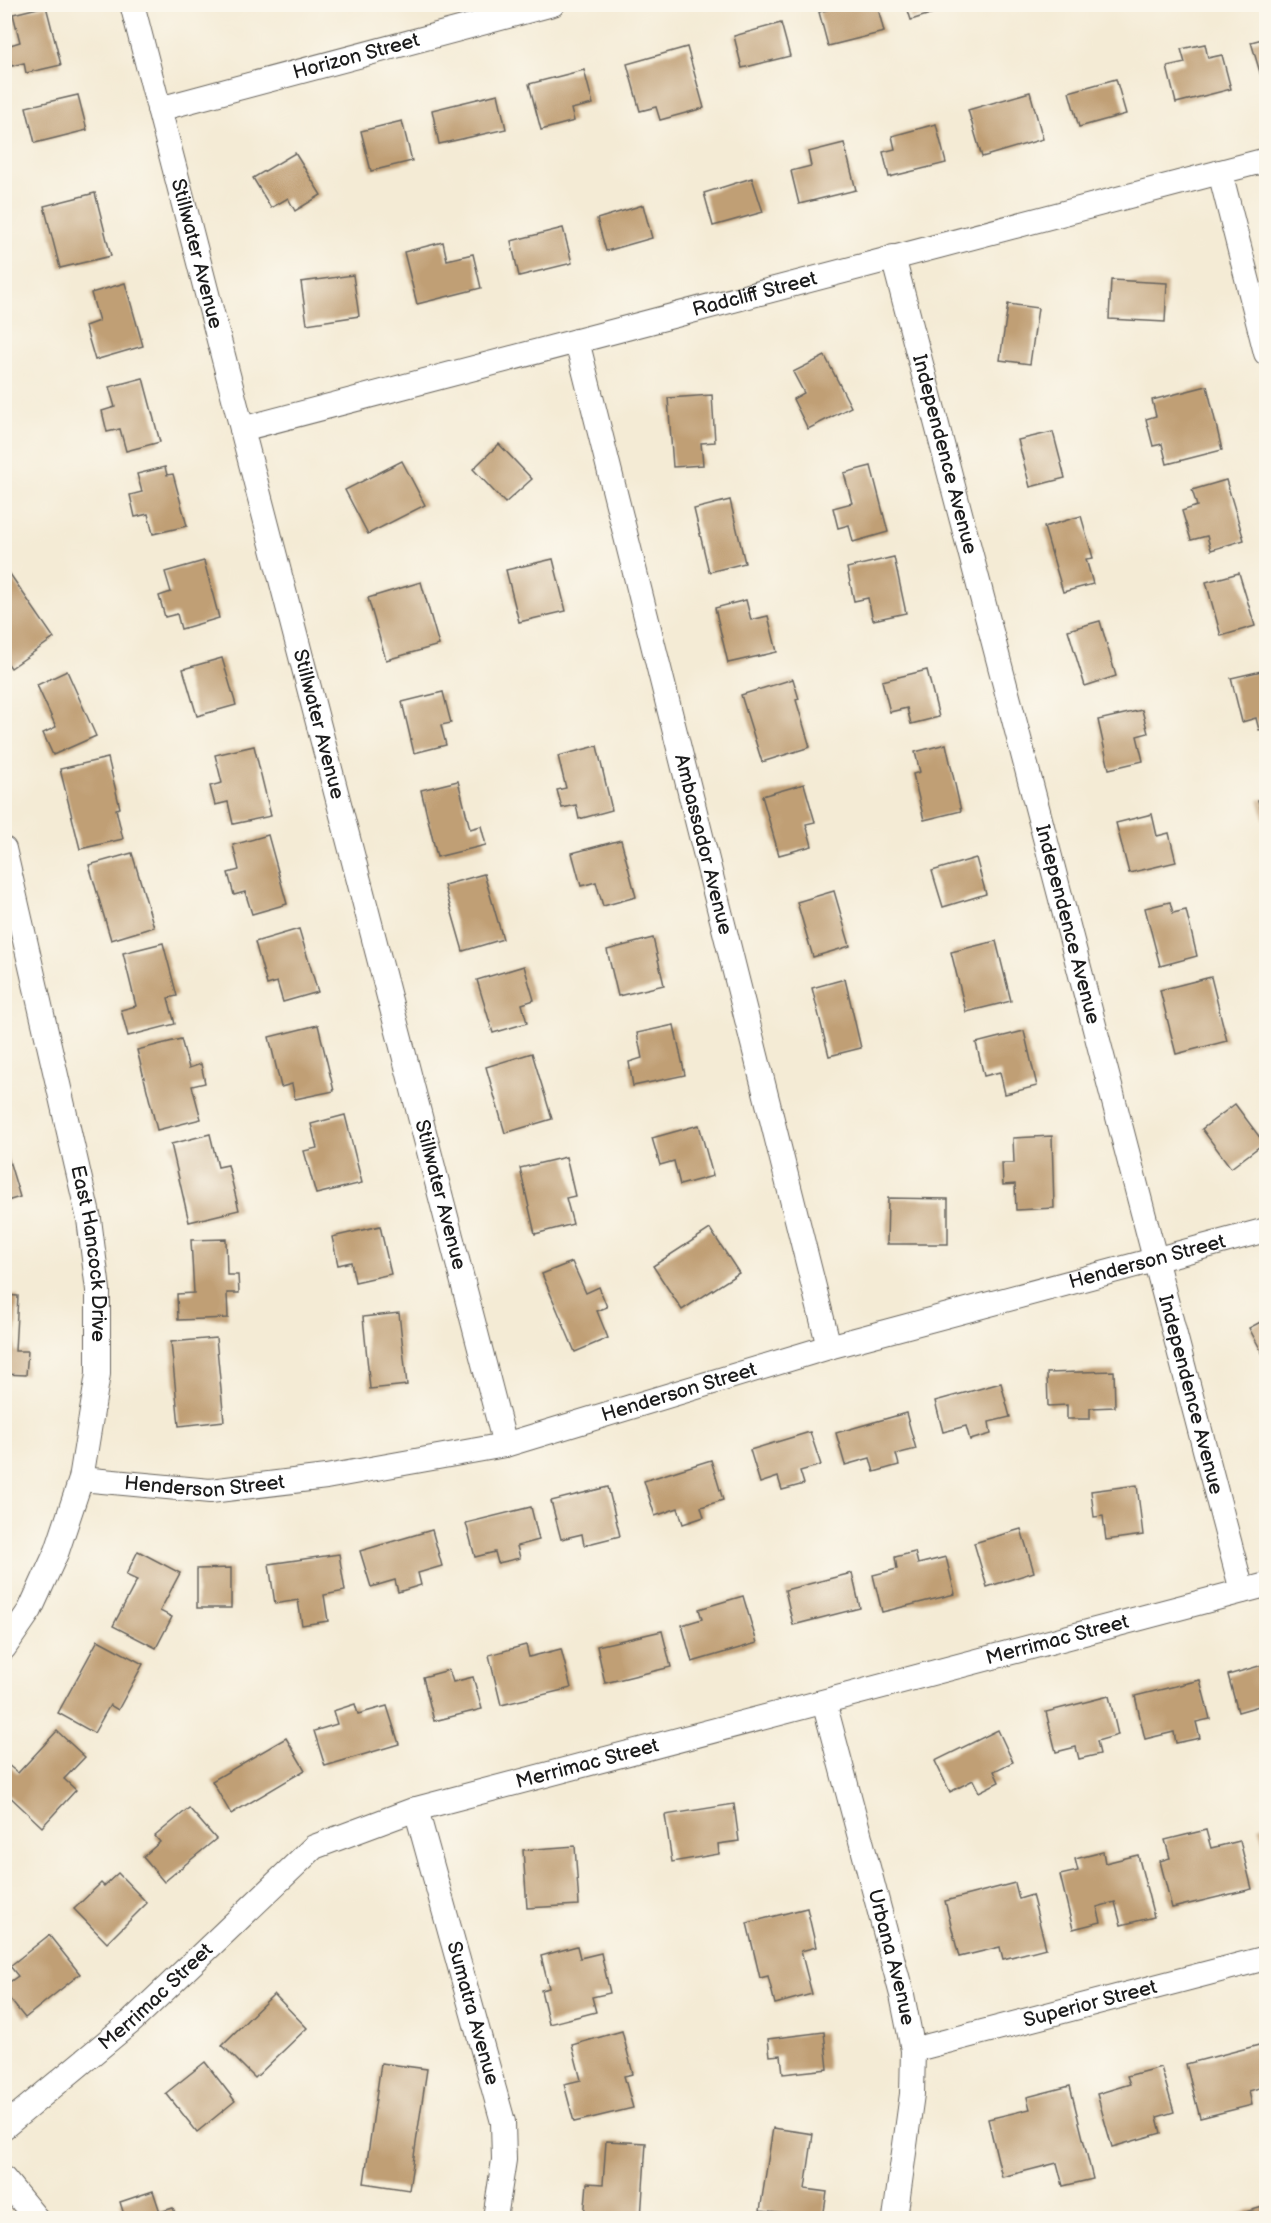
<svg xmlns="http://www.w3.org/2000/svg" width="1271" height="2223" font-family="'Balsamiq Sans',sans-serif">
<style>
.building{fill:#c09f74}
.lines{fill:none;stroke-linecap:round;stroke-linejoin:round}
.street-casing{stroke:#68645d;stroke-width:26}
.street{stroke:#fff;stroke-width:24}
.labels{text-anchor:middle;dominant-baseline:central;stroke-width:6;stroke-linejoin:round;paint-order:stroke}
.street-label{font-size:20px;fill:#1c1c1c;stroke:#fbf7ec}
</style>
<rect width="100%" height="100%" fill="#fbf7ec"/>
<filter id="ink" filterUnits="userSpaceOnUse"><feTurbulence type="fractalNoise" baseFrequency=".0167" numOctaves="2"/><feDisplacementMap in="SourceGraphic" scale="12" xChannelSelector="R" yChannelSelector="G"/><feConvolveMatrix kernelMatrix="1 2 1 2 8 2 1 2 1" color-interpolation-filters="sRGB"/></filter>
<filter id="wash" filterUnits="userSpaceOnUse"><feTurbulence type="fractalNoise" baseFrequency=".008" numOctaves="4" result="noise"/><feDisplacementMap in="SourceGraphic" scale="24" xChannelSelector="R" yChannelSelector="G"/><feGaussianBlur stdDeviation="1.35" result="paint"/><feColorMatrix in="noise" values="0 0 0 0 0 0 0 0 0 0 0 0 0 0 0 0 0 1.4 0 .05"/><feComposite in="paint" operator="in"/></filter>
<g filter="url(#wash)">
<rect width="100%" height="100%" fill="#f4ebd5"/>
<g id="blocks">
<g class="building">
<polygon points="848,4 877,4 884,32 828,46 819,12"/>
<polygon points="906,4 945,4 946,9 911,20"/>
<polygon points="46,6 61,65 26,73 24,63 12,66 7,46 20,42 13,14"/>
<polygon points="781,23 790,56 742,68 734,36"/>
<polygon points="1266,38 1266,78 1262,79 1251,42"/>
<polygon points="1205,44 1208,58 1222,55 1231,89 1176,103 1167,67 1185,63 1181,49"/>
<polygon points="687,47 704,108 660,120 656,107 640,111 627,64"/>
<polygon points="584,70 593,104 571,109 574,121 541,130 529,84"/>
<polygon points="1116,79 1126,114 1079,127 1069,92"/>
<polygon points="1030,92 1043,139 982,157 968,110"/>
<polygon points="498,94 506,129 439,144 432,110"/>
<polygon points="78,95 87,130 35,143 26,107"/>
<polygon points="402,121 412,161 371,171 361,131"/>
<polygon points="936,124 946,163 889,177 883,152 895,149 892,136"/>
<polygon points="844,143 856,190 799,204 791,171 811,166 808,152"/>
<polygon points="295,153 321,195 295,211 288,198 271,208 253,178"/>
<polygon points="752,178 763,212 713,226 704,193"/>
<polygon points="95,193 111,256 60,268 44,206"/>
<polygon points="643,205 652,238 606,251 597,219"/>
<polygon points="563,228 572,263 519,276 511,241"/>
<polygon points="443,242 447,260 473,254 481,288 417,304 404,252"/>
<polygon points="353,275 359,316 307,324 301,282"/>
<polygon points="1111,280 1167,283 1165,322 1109,319"/>
<polygon points="125,283 143,346 95,360 85,326 99,321 91,293"/>
<polygon points="1008,304 1038,308 1030,364 1000,360"/>
<polygon points="825,356 851,407 808,429 793,399 804,393 793,372"/>
<polygon points="143,378 160,442 126,451 120,429 107,432 102,411 115,407 109,387"/>
<polygon points="1207,386 1222,450 1167,464 1162,444 1153,446 1146,419 1156,416 1152,400"/>
<polygon points="712,395 715,442 701,443 703,465 673,467 668,398"/>
<polygon points="1053,432 1065,478 1030,487 1018,440"/>
<polygon points="499,444 532,479 505,503 473,469"/>
<polygon points="402,461 425,505 368,534 345,490"/>
<polygon points="871,466 888,532 853,542 849,525 838,528 833,508 852,503 844,473"/>
<polygon points="165,467 167,475 173,474 187,526 153,534 148,514 135,517 130,495 142,492 137,474"/>
<polygon points="1226,480 1244,540 1211,550 1207,536 1191,540 1182,511 1197,506 1192,490"/>
<polygon points="730,500 745,563 709,572 694,509"/>
<polygon points="1081,516 1093,558 1086,559 1093,584 1063,592 1044,527"/>
<polygon points="894,557 906,613 873,620 868,598 854,601 847,568"/>
<polygon points="553,559 566,611 519,622 506,570"/>
<polygon points="204,561 219,618 181,629 177,614 165,617 159,596 171,592 165,572"/>
<polygon points="1239,573 1255,626 1221,636 1206,582"/>
<polygon points="10,574 54,638 11,668 4,658 4,578"/>
<polygon points="421,582 439,645 386,660 368,598"/>
<polygon points="746,600 751,620 768,616 777,652 728,663 715,608"/>
<polygon points="1100,621 1116,676 1085,686 1068,630"/>
<polygon points="222,658 236,705 197,716 183,669"/>
<polygon points="927,670 939,717 911,724 907,708 890,712 882,681"/>
<polygon points="1266,670 1266,729 1259,730 1256,718 1242,722 1231,678"/>
<polygon points="67,671 96,736 53,755 43,733 56,727 37,685"/>
<polygon points="793,679 799,699 796,700 810,747 762,762 741,695"/>
<polygon points="443,692 451,723 441,725 446,745 414,753 402,702"/>
<polygon points="1142,710 1148,733 1137,736 1143,761 1109,769 1098,720"/>
<polygon points="946,744 961,811 924,820 913,774 920,772 915,752"/>
<polygon points="254,746 271,816 233,824 228,802 215,805 210,786 222,783 215,755"/>
<polygon points="597,746 612,810 579,819 576,805 562,808 557,790 566,788 558,756"/>
<polygon points="108,758 120,808 116,809 123,839 80,849 60,769"/>
<polygon points="458,781 470,829 481,826 486,845 437,857 421,790"/>
<polygon points="804,784 815,822 806,824 812,846 779,855 762,796"/>
<polygon points="1266,798 1266,819 1264,820 1258,800"/>
<polygon points="1152,814 1157,836 1169,833 1176,862 1129,873 1116,823"/>
<polygon points="268,835 287,904 252,914 245,892 234,895 228,873 239,870 233,845"/>
<polygon points="621,840 636,897 603,906 596,882 581,886 572,853"/>
<polygon points="132,853 154,927 111,940 89,865"/>
<polygon points="976,858 986,894 943,907 932,871"/>
<polygon points="484,874 503,939 463,951 444,885"/>
<polygon points="834,891 850,946 813,957 797,902"/>
<polygon points="1170,902 1173,913 1186,910 1197,956 1160,966 1145,908"/>
<polygon points="299,929 318,992 283,1002 277,982 267,985 255,942"/>
<polygon points="653,938 664,985 618,996 607,950"/>
<polygon points="996,941 1011,1001 966,1012 951,952"/>
<polygon points="163,943 177,996 168,998 175,1024 128,1036 121,1010 136,1006 123,953"/>
<polygon points="524,966 534,1000 522,1004 527,1023 493,1033 477,980"/>
<polygon points="1211,977 1227,1041 1176,1054 1160,990"/>
<polygon points="845,979 861,1048 829,1056 812,988"/>
<polygon points="318,1025 334,1091 295,1099 292,1084 281,1087 269,1037"/>
<polygon points="674,1025 685,1075 633,1086 629,1062 642,1058 637,1033"/>
<polygon points="1024,1031 1037,1086 1005,1094 1000,1072 984,1076 976,1043"/>
<polygon points="181,1039 189,1068 201,1064 205,1083 192,1086 201,1119 157,1130 137,1050"/>
<polygon points="532,1053 552,1119 505,1133 486,1067"/>
<polygon points="1235,1104 1264,1143 1231,1168 1202,1129"/>
<polygon points="345,1115 362,1183 316,1194 304,1151 317,1148 311,1124"/>
<polygon points="699,1125 713,1176 680,1185 674,1161 660,1165 652,1138"/>
<polygon points="210,1134 218,1167 228,1165 239,1210 189,1222 171,1144"/>
<polygon points="1052,1136 1054,1208 1016,1210 1015,1184 1003,1185 1002,1163 1014,1163 1013,1138"/>
<polygon points="4,1144 20,1197 4,1202"/>
<polygon points="566,1157 575,1196 566,1198 573,1224 535,1234 520,1168"/>
<polygon points="888,1198 948,1199 948,1244 887,1244"/>
<polygon points="380,1226 391,1274 355,1282 351,1262 338,1265 332,1237"/>
<polygon points="710,1229 739,1273 682,1310 653,1266"/>
<polygon points="226,1239 227,1275 238,1275 239,1293 227,1293 228,1318 178,1320 177,1294 194,1293 191,1240"/>
<polygon points="572,1262 586,1293 599,1287 607,1307 597,1311 608,1338 575,1352 542,1274"/>
<polygon points="4,1295 18,1296 15,1351 28,1351 26,1375 4,1374"/>
<polygon points="399,1313 407,1385 370,1389 363,1317"/>
<polygon points="1266,1319 1266,1360 1249,1328"/>
<polygon points="216,1338 224,1421 179,1426 171,1342"/>
<polygon points="1114,1371 1115,1407 1090,1408 1090,1419 1067,1419 1067,1405 1048,1406 1047,1373"/>
<polygon points="1001,1383 1010,1417 989,1422 991,1434 970,1440 966,1426 943,1432 935,1401"/>
<polygon points="906,1413 916,1449 896,1454 899,1465 874,1472 870,1458 845,1465 836,1433"/>
<polygon points="810,1432 821,1465 800,1471 804,1484 782,1490 778,1477 760,1483 750,1450"/>
<polygon points="711,1460 723,1500 701,1507 704,1517 683,1524 678,1508 655,1516 644,1481"/>
<polygon points="1137,1485 1143,1535 1106,1540 1103,1516 1094,1517 1091,1491"/>
<polygon points="608,1487 620,1536 584,1545 582,1534 561,1539 551,1501"/>
<polygon points="531,1507 539,1540 517,1546 520,1558 498,1563 495,1552 475,1557 466,1523"/>
<polygon points="1021,1529 1034,1572 987,1587 974,1543"/>
<polygon points="432,1530 442,1566 418,1573 421,1585 398,1592 395,1580 371,1587 360,1551"/>
<polygon points="138,1551 180,1573 160,1611 172,1617 156,1648 113,1626 137,1580 126,1575"/>
<polygon points="915,1552 918,1564 946,1557 955,1594 882,1612 873,1575 897,1569 895,1557"/>
<polygon points="339,1554 345,1591 324,1595 328,1621 302,1625 298,1600 275,1604 269,1564"/>
<polygon points="231,1568 231,1608 197,1608 197,1569"/>
<polygon points="852,1573 860,1608 793,1625 785,1590"/>
<polygon points="743,1596 757,1643 692,1662 682,1625 702,1619 699,1609"/>
<polygon points="662,1631 671,1667 605,1683 597,1646"/>
<polygon points="98,1640 143,1664 118,1710 110,1705 94,1733 58,1713"/>
<polygon points="526,1645 529,1657 561,1649 571,1688 501,1705 489,1655"/>
<polygon points="1266,1664 1266,1714 1262,1716 1259,1706 1238,1712 1228,1675"/>
<polygon points="449,1670 453,1682 473,1677 482,1709 434,1721 423,1677"/>
<polygon points="1200,1680 1210,1719 1196,1722 1200,1738 1176,1743 1174,1732 1145,1739 1135,1696"/>
<polygon points="1109,1696 1118,1735 1097,1741 1100,1754 1079,1759 1076,1747 1056,1752 1046,1712"/>
<polygon points="355,1704 358,1714 387,1706 399,1744 325,1766 314,1731 337,1724 333,1711"/>
<polygon points="998,1730 1013,1762 994,1771 999,1782 979,1792 973,1780 950,1792 935,1761"/>
<polygon points="57,1731 85,1757 64,1779 76,1790 42,1827 4,1791 4,1769 8,1765 18,1773"/>
<polygon points="286,1738 305,1770 231,1814 212,1781"/>
<polygon points="734,1804 739,1841 718,1844 719,1854 672,1862 665,1815"/>
<polygon points="189,1808 216,1839 164,1882 143,1857 160,1842 155,1836"/>
<polygon points="1266,1823 1266,1853 1258,1826"/>
<polygon points="1206,1830 1211,1848 1240,1841 1252,1889 1172,1908 1160,1861 1170,1858 1165,1840"/>
<polygon points="575,1846 579,1905 527,1908 523,1850"/>
<polygon points="1103,1852 1105,1863 1138,1855 1154,1917 1121,1925 1115,1902 1097,1907 1101,1922 1073,1929 1060,1875 1078,1871 1075,1859"/>
<polygon points="118,1873 147,1903 107,1943 74,1909 101,1883 104,1886"/>
<polygon points="1015,1883 1019,1899 1032,1895 1046,1948 1003,1959 1000,1947 959,1957 945,1901"/>
<polygon points="807,1908 816,1947 801,1951 812,1994 775,2004 768,1976 760,1978 747,1923"/>
<polygon points="49,1935 80,1974 25,2018 4,1992 4,1986 18,1976 10,1966"/>
<polygon points="577,1946 580,1958 601,1953 610,1993 592,1997 596,2012 549,2024 541,1990 549,1988 541,1956"/>
<polygon points="274,1994 307,2028 255,2078 222,2045"/>
<polygon points="622,2031 633,2074 624,2076 633,2108 574,2122 564,2084 581,2080 572,2045"/>
<polygon points="824,2032 828,2069 783,2074 781,2055 770,2056 768,2039"/>
<polygon points="1263,2044 1266,2056 1266,2086 1249,2091 1252,2105 1200,2118 1186,2064"/>
<polygon points="205,2062 235,2101 197,2132 166,2093"/>
<polygon points="381,2063 427,2069 409,2190 364,2183"/>
<polygon points="1161,2067 1174,2112 1157,2117 1161,2133 1112,2147 1097,2094 1130,2084 1127,2076"/>
<polygon points="1070,2086 1093,2179 1063,2186 1057,2163 1002,2177 988,2119 1030,2109 1027,2097"/>
<polygon points="773,2128 813,2134 805,2189 827,2192 823,2218 760,2211"/>
<polygon points="606,2141 646,2143 641,2218 584,2218 587,2183 603,2184"/>
<polygon points="153,2191 160,2212 173,2208 177,2218 125,2218 120,2202"/>
<polygon points="1266,2206 1266,2218 1236,2218 1235,2215"/>
</g>
</g>
</g>
<g filter="url(#ink)">
<use href="#blocks" fill-opacity="0" stroke="#68645d" stroke-width="1.5"/>
<g class="lines">
<defs>
<g id="street">
<path id="s1" d="M 132,4 L 505,1445"/>
<path id="s2" d="M 159,109 L 553,4"/>
<polyline points="1220,172 1266,353"/>
<path id="s3" d="M 893,257 L 1242,1591"/>
<path id="s4" d="M 577,341 L 829,1347"/>
<path id="s5" d="M 242,429 L 1266,160"/>
<path id="s6" d="M 4,849 L 89,1219 L 98,1290 L 98,1374 L 81,1479 L 57,1551 L 30,1610 L 4,1648"/>
<path id="s7" d="M 81,1479 L 210,1491 L 326,1477 L 505,1445 L 829,1347 L 1266,1230"/>
<path id="s8" d="M 824,1702 L 902,1995 L 913,2050 L 912,2094 L 895,2218"/>
<path id="s9" d="M 416,1809 L 503,2122 L 504,2160 L 495,2218"/>
<path id="s10" d="M 913,2050 L 1266,1958"/>
<path id="s11" d="M 4,2127 L 132,2021 L 314,1847 L 416,1809 L 1266,1585"/>
<polyline points="4,2179 36,2218"/>
</g>
</defs>
<use href="#street" class="street-casing"/>
<use href="#street" class="street"/>
</g>
</g>
<g class="labels">
<g class="street-label">
<text stroke="none"><textPath href="#s2" startOffset="204">Horizon Street</textPath></text>
<text stroke="none"><textPath href="#s1" startOffset="258">Stillwater Avenue</textPath></text>
<text stroke="none"><textPath href="#s5" startOffset="530">Radcliff Street</textPath></text>
<text stroke="none"><textPath href="#s3" startOffset="204">Independence Avenue</textPath></text>
<text stroke="none"><textPath href="#s1" startOffset="744">Stillwater Avenue</textPath></text>
<text stroke="none"><textPath href="#s4" startOffset="519">Ambassador Avenue</textPath></text>
<text stroke="none"><textPath href="#s3" startOffset="690">Independence Avenue</textPath></text>
<text stroke="none"><textPath href="#s1" startOffset="1230">Stillwater Avenue</textPath></text>
<text stroke="none"><textPath href="#s6" startOffset="414">East Hancock Drive</textPath></text>
<text stroke="none"><textPath href="#s7" startOffset="1096">Henderson Street</textPath></text>
<text stroke="none"><textPath href="#s7" startOffset="610">Henderson Street</textPath></text>
<text stroke="none"><textPath href="#s3" startOffset="1176">Independence Avenue</textPath></text>
<text stroke="none"><textPath href="#s7" startOffset="124">Henderson Street</textPath></text>
<text stroke="none"><textPath href="#s11" startOffset="1190">Merrimac Street</textPath></text>
<text stroke="none"><textPath href="#s11" startOffset="704">Merrimac Street</textPath></text>
<text stroke="none"><textPath href="#s8" startOffset="264">Urbana Avenue</textPath></text>
<text stroke="none"><textPath href="#s11" startOffset="200">Merrimac Street</textPath></text>
<text stroke="none"><textPath href="#s10" startOffset="183">Superior Street</textPath></text>
<text stroke="none"><textPath href="#s9" startOffset="212">Sumatra Avenue</textPath></text>
</g>
</g>
<rect width="1271" height="2223" fill="none" stroke="#fbf7ec" stroke-width="24"/>
</svg>
